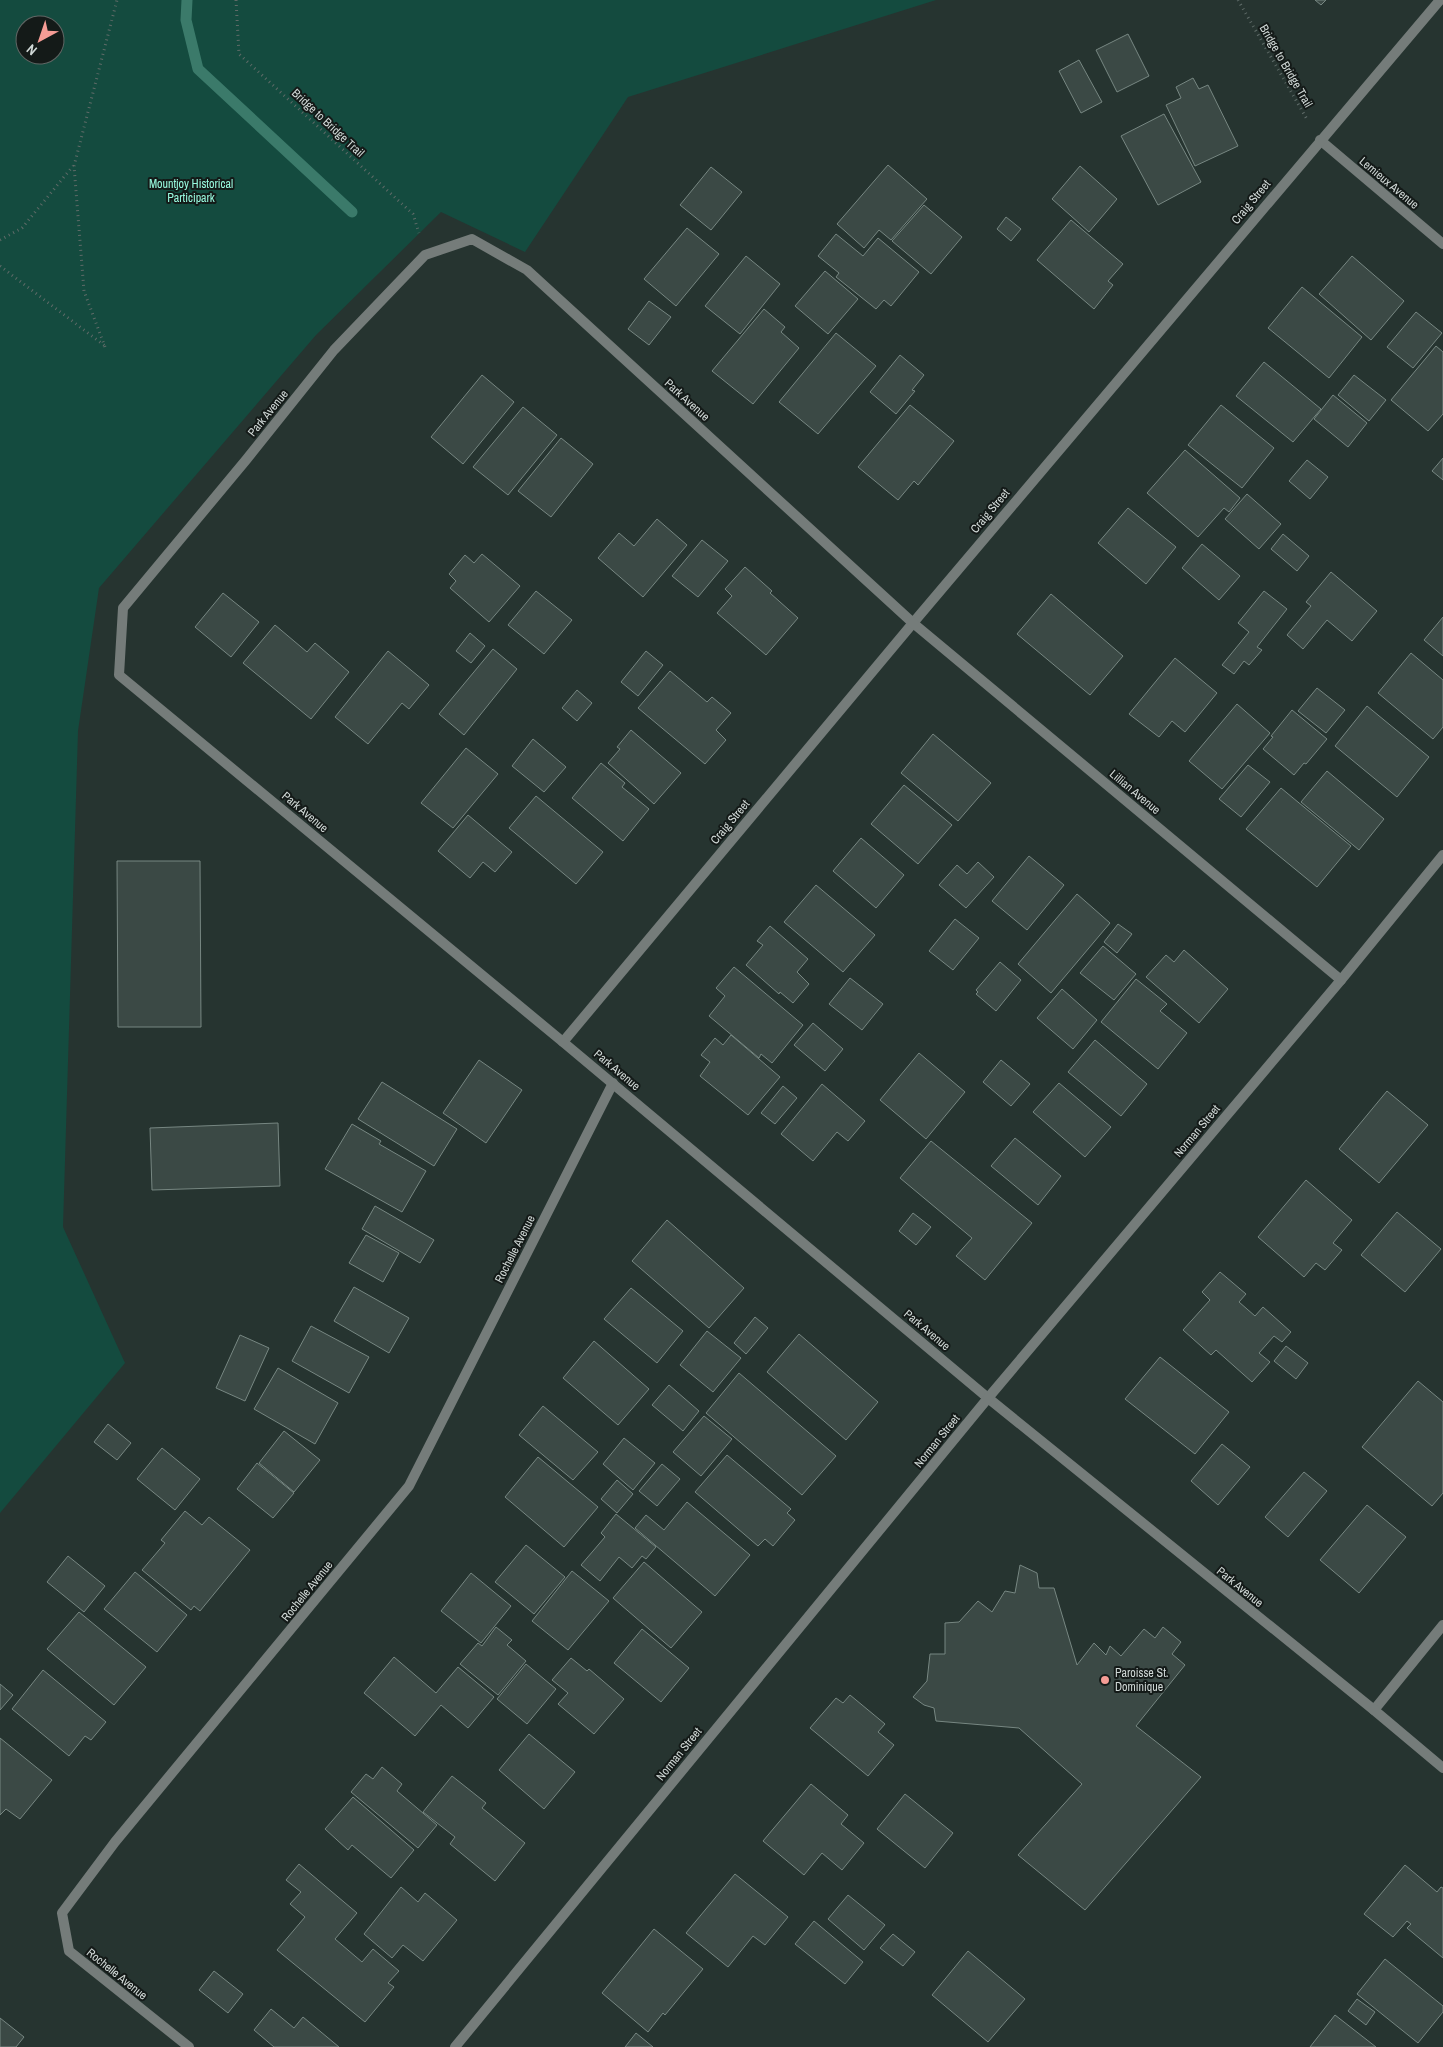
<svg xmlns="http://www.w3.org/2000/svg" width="1443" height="2047" font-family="'Archivo Narrow',sans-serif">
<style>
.green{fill:#144b3f;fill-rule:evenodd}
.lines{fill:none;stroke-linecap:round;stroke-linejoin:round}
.stream{stroke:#3b7a6a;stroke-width:11}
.building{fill:#3b4945;stroke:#778782}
.path{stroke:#5f6b68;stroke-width:3;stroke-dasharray:1 4;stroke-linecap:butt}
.minor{stroke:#757c7a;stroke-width:10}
.tertiary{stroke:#757c7a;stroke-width:10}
.poi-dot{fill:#f59c95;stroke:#141a18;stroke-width:2}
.labels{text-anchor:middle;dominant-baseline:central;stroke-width:4;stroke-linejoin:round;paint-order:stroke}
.street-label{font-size:12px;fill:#d1d9d7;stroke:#141a18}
.park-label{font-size:12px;fill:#98fadf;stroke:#141a18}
.poi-label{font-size:12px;fill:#d1d9d7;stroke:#141a18;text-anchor:start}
</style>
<rect width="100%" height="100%" fill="#263430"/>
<path class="green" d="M 0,0 L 936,0 L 628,97 L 525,252 L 441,212 L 316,335 L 99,588 L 78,731 L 63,1227 L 125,1363 L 0,1513 ZM 25,25 L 55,25 L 55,55 L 25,55 Z"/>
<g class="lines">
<polyline class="stream" points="187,0 186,20 198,69 352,212"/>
</g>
<g class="building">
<polygon points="1315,0 1326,0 1321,5"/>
<polygon points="1128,34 1149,76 1117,92 1096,50"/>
<polygon points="1079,60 1102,102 1081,113 1059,71"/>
<polygon points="1193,78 1199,89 1208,85 1238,146 1195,166 1166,105 1181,98 1176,87"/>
<polygon points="1164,114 1201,182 1158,205 1121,136"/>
<polygon points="888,165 927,199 891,240 879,230 864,248 837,224"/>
<polygon points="1080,166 1117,199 1089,232 1052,199"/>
<polygon points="711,167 742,192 711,230 680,205"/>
<polygon points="924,205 962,237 931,274 892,241"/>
<polygon points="1006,217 1021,229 1011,241 997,229"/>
<polygon points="1071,220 1123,264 1108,281 1113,285 1094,309 1037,260"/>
<polygon points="687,228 719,254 676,306 644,279"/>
<polygon points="836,234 863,256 878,238 919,272 891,306 884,300 876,309 836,277 839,273 818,256"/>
<polygon points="746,256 780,284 740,334 705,306"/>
<polygon points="1352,256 1404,301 1371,340 1319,294"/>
<polygon points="825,271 858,299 828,334 795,306"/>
<polygon points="1302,287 1362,337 1329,378 1268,328"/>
<polygon points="649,301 671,317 649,345 628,329"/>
<polygon points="764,309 785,327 781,332 799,348 753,404 712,371"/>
<polygon points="1416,312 1442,333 1413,368 1387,347"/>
<polygon points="836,333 876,366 818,434 779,402"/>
<polygon points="1436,346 1443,352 1443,414 1428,431 1391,400"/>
<polygon points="900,355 924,375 912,390 915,391 896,414 870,392"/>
<polygon points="1264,362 1321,409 1293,442 1236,396"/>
<polygon points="482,375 514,402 463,464 431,437"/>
<polygon points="1354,375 1386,400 1369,421 1338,395"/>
<polygon points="1333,395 1367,423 1348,447 1314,419"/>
<polygon points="910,405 954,441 918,485 914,481 898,500 858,467"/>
<polygon points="1221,405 1274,448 1242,488 1188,445"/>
<polygon points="523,407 557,435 508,495 473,467"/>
<polygon points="561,438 593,464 551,517 518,491"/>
<polygon points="1185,450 1240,498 1229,512 1224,508 1198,537 1147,493"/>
<polygon points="1443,458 1443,480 1432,471"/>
<polygon points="1307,460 1328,477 1310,499 1289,481"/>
<polygon points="1247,494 1281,524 1259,549 1225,519"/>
<polygon points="1128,508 1176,547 1146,584 1098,543"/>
<polygon points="657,519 687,545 643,597 598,558 619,533 634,546"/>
<polygon points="1283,534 1309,556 1297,571 1271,549"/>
<polygon points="702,540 728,561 698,597 672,576"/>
<polygon points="1202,544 1240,576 1219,600 1182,568"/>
<polygon points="482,554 520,586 489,622 450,588 456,581 449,574 465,555 474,563"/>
<polygon points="745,567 772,591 770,593 798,618 766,655 717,613 732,596 725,589"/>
<polygon points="1331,572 1377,611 1352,641 1327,620 1303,649 1287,635 1311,606 1306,602"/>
<polygon points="536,591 572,620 544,654 508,625"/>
<polygon points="1264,591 1287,609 1257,647 1262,650 1249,665 1244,661 1234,674 1222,665 1249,632 1238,623"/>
<polygon points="223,593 259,622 231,657 195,627"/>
<polygon points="1051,594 1123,656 1090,695 1017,634"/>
<polygon points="1443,617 1443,656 1424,640"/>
<polygon points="275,625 307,652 315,643 349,672 311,719 243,663"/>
<polygon points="470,633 485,646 471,663 456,651"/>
<polygon points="493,649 517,669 464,735 439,714"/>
<polygon points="388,651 429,685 409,709 402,703 368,744 335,717"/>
<polygon points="646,651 663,665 638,696 621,682"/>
<polygon points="1411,653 1443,680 1443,727 1433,739 1378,693"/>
<polygon points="1175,658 1217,693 1185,732 1172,721 1159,737 1129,714"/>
<polygon points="670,671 707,702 712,697 731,713 716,730 726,740 705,764 638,708"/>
<polygon points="1317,688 1345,710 1326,733 1298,711"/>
<polygon points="577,690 592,703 577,721 562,708"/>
<polygon points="1237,704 1270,733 1222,789 1189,761"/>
<polygon points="1367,706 1429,757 1397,797 1335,746"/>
<polygon points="1292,710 1327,739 1306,764 1304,763 1294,775 1263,749 1273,737 1271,736"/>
<polygon points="631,730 681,773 654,804 608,763 620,749 617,747"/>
<polygon points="933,734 991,783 958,821 901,773"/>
<polygon points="533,739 566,767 544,792 512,766"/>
<polygon points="466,748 498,774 453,828 421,803"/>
<polygon points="601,763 625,783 622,787 649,809 623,841 572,798"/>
<polygon points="1248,765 1270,782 1241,817 1219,799"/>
<polygon points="1327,771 1384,819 1359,850 1301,802"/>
<polygon points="904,785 952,825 918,864 871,824"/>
<polygon points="1281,788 1351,846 1317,887 1246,829"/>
<polygon points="536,796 603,852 576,884 509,828"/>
<polygon points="468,815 512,852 495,872 483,862 470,878 438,851"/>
<polygon points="861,838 904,875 876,908 833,871"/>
<polygon points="1029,856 1064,885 1027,930 992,901"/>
<polygon points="117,861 200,861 201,1027 118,1027"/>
<polygon points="978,862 994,877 966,908 939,885 957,865 967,874"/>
<polygon points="816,885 875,935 843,972 784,922"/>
<polygon points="1077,894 1110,923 1051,993 1018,964"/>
<polygon points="955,919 979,938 953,970 929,951"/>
<polygon points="1118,924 1132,934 1117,953 1104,942"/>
<polygon points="770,926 808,959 797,972 809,984 793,1003 780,992 779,994 746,965 763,945 757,941"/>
<polygon points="1103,946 1136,974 1114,1000 1080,973"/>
<polygon points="1184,950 1228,989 1199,1023 1146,977 1166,955 1174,962"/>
<polygon points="1000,962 1021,980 996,1011 976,994 978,992 976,990"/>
<polygon points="734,967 803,1025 772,1063 761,1054 759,1058 709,1016 725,996 716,988"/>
<polygon points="850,978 883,1004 862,1030 829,1004"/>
<polygon points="1136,979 1167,1004 1160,1011 1187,1033 1158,1069 1101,1022"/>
<polygon points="1062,989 1097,1020 1073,1049 1037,1018"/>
<polygon points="813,1023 843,1049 825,1071 794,1045"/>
<polygon points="731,1035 780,1077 748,1115 700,1076 710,1062 701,1055 715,1038 723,1045"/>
<polygon points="1095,1040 1147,1084 1121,1116 1068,1072"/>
<polygon points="919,1053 965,1092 926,1139 880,1100"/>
<polygon points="479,1060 522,1090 486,1143 443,1113"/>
<polygon points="1001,1060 1030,1084 1011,1106 983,1082"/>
<polygon points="382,1082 457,1129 434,1166 358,1119"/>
<polygon points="1059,1083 1111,1127 1085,1157 1033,1112"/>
<polygon points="822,1084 865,1121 848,1141 837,1132 813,1161 781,1134"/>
<polygon points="783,1086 797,1098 775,1124 761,1113"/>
<polygon points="1387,1091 1428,1125 1379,1183 1339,1149"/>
<polygon points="278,1123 280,1186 152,1190 150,1128"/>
<polygon points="352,1124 381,1141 379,1144 426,1171 402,1212 325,1169"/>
<polygon points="1015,1138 1061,1176 1038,1205 991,1166"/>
<polygon points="931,1141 1032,1223 985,1280 956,1256 972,1238 900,1178"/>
<polygon points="1306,1180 1352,1220 1333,1243 1342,1250 1325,1270 1316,1263 1304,1277 1258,1237"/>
<polygon points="375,1206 434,1240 420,1263 362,1229"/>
<polygon points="1397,1212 1441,1249 1405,1292 1361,1255"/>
<polygon points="913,1213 931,1227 916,1245 899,1231"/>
<polygon points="667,1220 744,1288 709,1328 632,1261"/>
<polygon points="366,1235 399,1253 383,1282 349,1263"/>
<polygon points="1220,1272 1246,1294 1239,1302 1255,1316 1263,1307 1291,1332 1282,1342 1274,1336 1259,1353 1270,1362 1252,1382 1216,1350 1211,1355 1183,1330 1210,1300 1202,1292"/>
<polygon points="354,1287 409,1318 389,1353 334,1321"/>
<polygon points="631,1288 683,1331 657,1363 604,1319"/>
<polygon points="755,1317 768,1328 746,1354 734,1343"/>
<polygon points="311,1326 369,1357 349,1393 292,1361"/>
<polygon points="707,1331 741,1358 713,1392 680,1365"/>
<polygon points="799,1334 878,1402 846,1440 767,1372"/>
<polygon points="240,1335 269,1348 245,1401 216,1388"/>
<polygon points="594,1341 649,1389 618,1425 563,1378"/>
<polygon points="1286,1346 1308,1363 1296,1379 1274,1361"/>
<polygon points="1160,1357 1229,1412 1195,1454 1125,1399"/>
<polygon points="278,1368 338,1403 315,1444 254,1409"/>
<polygon points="739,1373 836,1456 802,1495 706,1413"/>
<polygon points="1418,1381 1443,1402 1443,1493 1432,1506 1362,1447"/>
<polygon points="669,1385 699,1411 683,1431 652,1405"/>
<polygon points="543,1406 598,1452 573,1480 519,1435"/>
<polygon points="704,1416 732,1439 701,1476 673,1452"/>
<polygon points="108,1424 131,1443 117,1460 94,1442"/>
<polygon points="284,1431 320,1460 294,1492 259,1463"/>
<polygon points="624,1438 655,1463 633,1490 603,1464"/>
<polygon points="1222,1444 1250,1467 1218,1505 1191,1481"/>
<polygon points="162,1448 200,1479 175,1510 137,1479"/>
<polygon points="727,1455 791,1509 787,1513 795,1520 773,1546 765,1539 758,1546 695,1492"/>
<polygon points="538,1457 598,1507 564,1547 505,1497"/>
<polygon points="257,1463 294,1493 273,1518 237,1489"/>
<polygon points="662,1464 680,1479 657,1506 639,1491"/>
<polygon points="1304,1472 1327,1491 1288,1537 1265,1517"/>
<polygon points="617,1480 633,1494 617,1513 601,1499"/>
<polygon points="687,1502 750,1555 715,1596 635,1528 646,1515 664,1530"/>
<polygon points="1367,1505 1406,1537 1359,1593 1320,1560"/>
<polygon points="185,1511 202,1525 209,1517 250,1550 200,1611 194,1606 191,1610 142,1570 165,1543 161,1540"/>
<polygon points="616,1514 656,1547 646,1559 642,1556 632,1568 619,1557 600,1581 581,1565 605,1537 601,1533"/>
<polygon points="526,1545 565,1577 534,1614 495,1582"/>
<polygon points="68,1556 105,1586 84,1612 47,1582"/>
<polygon points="644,1562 702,1612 671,1648 613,1598"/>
<polygon points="1020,1565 1037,1573 1039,1588 1054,1588 1077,1665 1094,1643 1106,1655 1110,1646 1121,1656 1144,1629 1155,1638 1163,1627 1181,1642 1172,1654 1185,1665 1136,1726 1201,1777 1085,1910 1018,1855 1082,1784 1019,1728 936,1721 934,1708 924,1705 913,1697 927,1681 930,1654 945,1654 945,1623 959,1622 978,1601 992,1612 1005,1591 1015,1593"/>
<polygon points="572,1571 609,1601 568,1650 532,1621"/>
<polygon points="135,1572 187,1615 157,1652 104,1609"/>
<polygon points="471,1573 511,1606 481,1643 441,1611"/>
<polygon points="79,1612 146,1667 114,1705 47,1649"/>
<polygon points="496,1627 512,1640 507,1645 526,1661 498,1695 460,1664 478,1643 482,1646"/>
<polygon points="642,1629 689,1668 661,1702 614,1663"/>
<polygon points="394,1657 436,1693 458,1667 494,1697 468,1728 441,1705 415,1736 364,1693"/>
<polygon points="571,1658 587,1671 589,1669 624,1699 594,1734 558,1704 568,1693 552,1680"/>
<polygon points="526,1664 556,1689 527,1724 497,1699"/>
<polygon points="43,1670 106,1722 91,1740 85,1736 69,1756 12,1709"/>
<polygon points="0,1684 13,1695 0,1710"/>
<polygon points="850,1695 885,1724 878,1732 894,1745 868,1776 810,1728 836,1698 843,1703"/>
<polygon points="529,1734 575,1772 544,1809 499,1770"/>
<polygon points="0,1738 52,1780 20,1819 6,1809 0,1815"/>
<polygon points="382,1767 402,1784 397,1791 437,1825 418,1848 351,1792 366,1774 373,1779"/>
<polygon points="452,1776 486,1803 482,1808 525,1843 495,1881 450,1844 455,1837 423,1812"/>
<polygon points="811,1784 848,1815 841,1824 864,1843 842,1870 822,1853 804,1875 763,1841"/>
<polygon points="905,1794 953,1833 925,1868 877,1829"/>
<polygon points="353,1797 414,1850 391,1878 352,1845 348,1850 325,1829"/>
<polygon points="299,1864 357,1913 335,1939 362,1962 373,1949 399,1971 388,1983 394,1987 365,2022 277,1950 305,1917 290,1904 301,1892 286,1880"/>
<polygon points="1405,1865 1437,1892 1441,1887 1443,1888 1443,1958 1407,1928 1411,1924 1407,1921 1393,1937 1364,1914"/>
<polygon points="735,1874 788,1917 765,1945 753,1936 728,1967 686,1933"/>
<polygon points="401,1887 418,1902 425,1893 457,1920 423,1961 403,1945 392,1958 364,1934"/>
<polygon points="848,1895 885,1925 864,1950 828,1919"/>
<polygon points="814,1921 863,1962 845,1984 795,1944"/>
<polygon points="654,1929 703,1969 665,2015 663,2013 648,2032 602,1993"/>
<polygon points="893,1934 915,1952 903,1966 880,1948"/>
<polygon points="968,1951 1025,1999 988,2042 932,1995"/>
<polygon points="1385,1959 1443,2006 1443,2012 1418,2043 1357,1994"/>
<polygon points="214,1971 243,1994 228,2013 199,1990"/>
<polygon points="1357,1999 1375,2012 1366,2025 1348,2011"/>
<polygon points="271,2009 294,2028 303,2017 339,2047 274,2047 254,2030"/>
<polygon points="1335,2015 1376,2047 1310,2047"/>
<polygon points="0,2018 24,2037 16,2047 0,2047"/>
<polygon points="636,2033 653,2047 625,2047"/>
</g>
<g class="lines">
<g class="path">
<polyline points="236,0 239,54 413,214 419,233"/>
<polyline points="1238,0 1308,121"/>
<polyline points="0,240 22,228 73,166"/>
<polyline points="0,266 105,346"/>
<polyline points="105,347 84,291 74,166 117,0"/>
</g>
<g class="minor">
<polyline points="1320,140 1443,244"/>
<polyline points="563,1042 913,623 1440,0"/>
<polyline points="988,1398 563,1042 119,675 123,608 246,460 334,350 425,255 472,239 527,270 913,623 1341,980"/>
<polyline points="1374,1710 1443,1625"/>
<polyline points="189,2047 69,1951 62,1913 115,1842 409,1486 613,1083"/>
</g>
<g class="tertiary">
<polyline points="988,1398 1374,1710 1443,1768"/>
<polyline points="455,2047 988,1398 1341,980 1443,855"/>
</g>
</g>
<circle class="poi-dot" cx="1105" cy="1680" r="5"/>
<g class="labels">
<g class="street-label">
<text transform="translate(1286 66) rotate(60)">Bridge to Bridge Trail</text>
<text transform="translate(328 123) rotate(43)">Bridge to Bridge Trail</text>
<text transform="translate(1389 183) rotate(40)">Lemieux Avenue</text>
<text transform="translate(1251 202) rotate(-50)">Craig Street</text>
<text transform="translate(687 400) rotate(42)">Park Avenue</text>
<text transform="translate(268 413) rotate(-51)">Park Avenue</text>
<text transform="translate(990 511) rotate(-50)">Craig Street</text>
<text transform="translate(1135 792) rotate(40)">Lillian Avenue</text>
<text transform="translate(305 812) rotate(40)">Park Avenue</text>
<text transform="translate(730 822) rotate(-50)">Craig Street</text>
<text transform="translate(617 1070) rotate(40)">Park Avenue</text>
<text transform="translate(1197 1131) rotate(-50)">Norman Street</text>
<text transform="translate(515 1249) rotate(-63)">Rochelle Avenue</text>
<text transform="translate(927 1330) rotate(40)">Park Avenue</text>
<text transform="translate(937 1441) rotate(-51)">Norman Street</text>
<text transform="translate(1240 1587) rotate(39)">Park Avenue</text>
<text transform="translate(307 1591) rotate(-51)">Rochelle Avenue</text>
<text transform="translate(679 1754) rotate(-51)">Norman Street</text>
<text transform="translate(117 1974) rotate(39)">Rochelle Avenue</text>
</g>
<g class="park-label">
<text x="191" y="184">Mountjoy Historical<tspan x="191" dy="14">Participark</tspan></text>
</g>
<g class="poi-label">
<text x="1115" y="1673">Paroisse St.<tspan x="1115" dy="14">Dominique</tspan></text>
</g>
</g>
<g transform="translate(40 40) rotate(220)"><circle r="24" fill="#141a18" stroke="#606664"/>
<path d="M0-4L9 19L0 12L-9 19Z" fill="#f59c95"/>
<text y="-8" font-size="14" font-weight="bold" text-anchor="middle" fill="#d1d9d7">N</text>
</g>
</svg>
